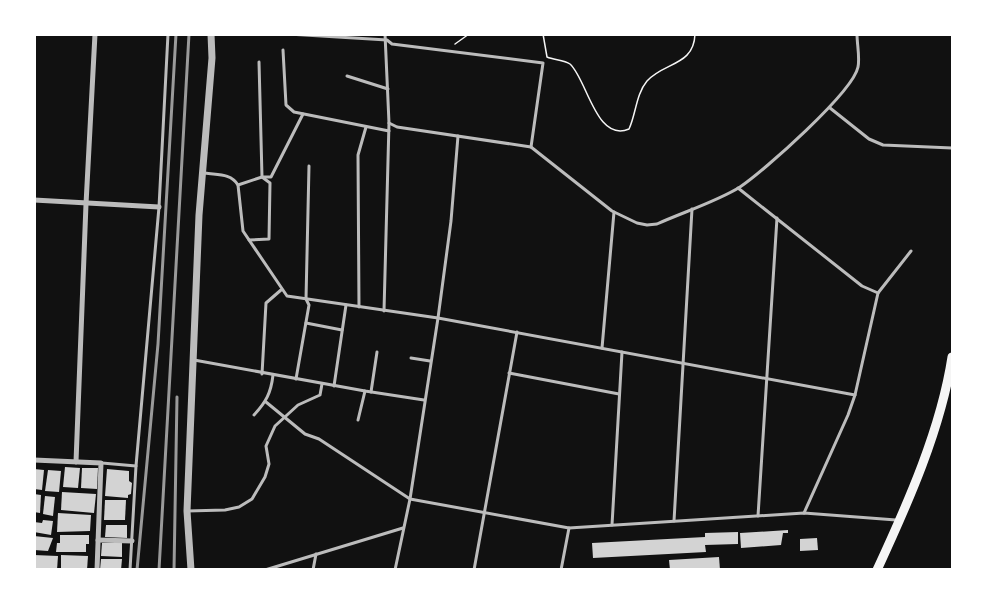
<svg xmlns="http://www.w3.org/2000/svg" width="987" height="604" font-family="Figtree,sans-serif">
<style>
.building{fill:#d3d3d3}
.lines{fill:none;stroke-linecap:round;stroke-linejoin:round}
.path{stroke:#f5f5f5;stroke-width:1.5}
.service{stroke:#bcbcbc;stroke-width:3}
.minor{stroke:#bcbcbc;stroke-width:5}
.tertiary{stroke:#bcbcbc;stroke-width:7}
.primary{stroke:#f5f5f5;stroke-width:9}
.rail{stroke:#9a9a9a;stroke-width:3}
</style>
<rect width="100%" height="100%" fill="#111"/>
<g class="building">
<polygon points="65,467 80,468 78,488 63,487"/>
<polygon points="82,468 98,468 97,489 81,488"/>
<polygon points="34,469 44,470 42,490 34,489"/>
<polygon points="107,469 129,471 129,481 132,483 131,494 128,495 128,498 105,496"/>
<polygon points="48,470 61,471 59,492 45,491"/>
<polygon points="62,492 96,494 94,513 61,510"/>
<polygon points="34,494 41,495 40,513 34,512"/>
<polygon points="45,496 55,497 53,516 43,514"/>
<polygon points="105,500 126,500 125,520 104,520"/>
<polygon points="58,513 91,515 90,531 57,532"/>
<polygon points="43,520 53,521 51,535 34,532 34,522 42,523"/>
<polygon points="106,525 127,525 127,538 105,537"/>
<polygon points="788,530 788,533 783,533 781,545 741,548 740,533"/>
<polygon points="738,532 738,544 705,545 706,552 593,558 592,543 705,537 705,533"/>
<polygon points="60,535 89,535 89,544 86,544 86,552 56,552 57,543 60,543"/>
<polygon points="34,536 53,538 48,551 34,550"/>
<polygon points="817,538 818,550 800,551 800,539"/>
<polygon points="102,543 122,543 122,557 101,556"/>
<polygon points="34,555 58,556 57,570 34,570"/>
<polygon points="61,555 88,556 87,570 61,570"/>
<polygon points="719,557 720,570 670,570 669,560"/>
<polygon points="101,559 122,559 121,570 100,570"/>
</g>
<g class="lines">
<g class="path">
<path d="M 543,34 L 547,57 C 554,60 564,60 570,64 C 587,79 596,143 629,129 C 636,114 636,94 647,81 C 664,62 694,66 695,34"/>
<polyline points="455,44 469,34"/>
</g>
<g class="service">
<polyline points="288,34 387,40 392,44 543,63 531,147"/>
<polyline points="283,50 286,105 294,112 389,131"/>
<polyline points="347,76 388,89"/>
<polyline points="830,108 869,139 883,145 952,148"/>
<path d="M 389,123 L 397,127 L 531,147 L 612,211 L 637,223 L 647,225 L 657,224 C 681,213 718,201 740,187 C 764,171 853,92 858,67 C 860,57 857,45 857,34"/>
<path d="M 205,173 C 217,175 231,173 238,185 L 243,231 L 287,296 L 438,318 L 855,395"/>
<polyline points="238,185 262,177 271,177 303,114"/>
<polyline points="738,188 862,286 878,293 855,395 848,415 804,513"/>
<polyline points="249,240 269,239 270,183 262,177 259,62"/>
<polyline points="878,293 911,251"/>
<polyline points="359,307 358,155 366,127"/>
<polyline points="384,311 389,123 385,34"/>
<polyline points="306,323 342,330"/>
<polyline points="602,348 614,212"/>
<polyline points="411,358 430,361"/>
<polyline points="194,360 365,391 424,400"/>
<polyline points="509,373 619,394"/>
<polyline points="262,374 266,303 281,290"/>
<polyline points="296,379 309,305 306,299 309,166"/>
<polyline points="334,386 346,305"/>
<polyline points="371,392 377,352"/>
<polyline points="266,402 305,434 319,439 410,499 569,528 804,513 896,520"/>
<path d="M 254,415 C 266,402 271,393 273,375"/>
<polyline points="358,420 365,391"/>
<polyline points="102,463 136,466"/>
<polyline points="187,511 225,510 239,507 252,499 265,477 269,464 266,446 275,426 298,405 320,395 322,384"/>
<polyline points="758,516 777,218"/>
<polyline points="674,521 692,209"/>
<polyline points="612,525 622,352"/>
<polyline points="130,570 136,466 159,207 168,34"/>
<polyline points="265,570 403,528"/>
<polyline points="313,570 316,554"/>
<polyline points="395,570 410,499 438,318 451,221 458,136"/>
<polyline points="474,570 517,332"/>
<polyline points="561,570 569,528"/>
</g>
<g class="minor">
<polyline points="34,200 159,207"/>
<polyline points="34,460 101,463 97,570"/>
<polyline points="76,462 86,204 95,34"/>
<polyline points="98,540 132,541"/>
</g>
<polyline class="tertiary" points="191,570 187,511 199,215 212,58 211,34"/>
<path class="primary" d="M 877,570 C 908,503 941,429 952,357"/>
<g class="rail">
<polyline points="137,570 158,344 176,34"/>
<polyline points="159,570 189,34"/>
<polyline points="174,570 177,397"/>
</g>
</g>
<rect width="987" height="604" fill="none" stroke="#ffffff" stroke-width="72"/>
</svg>
